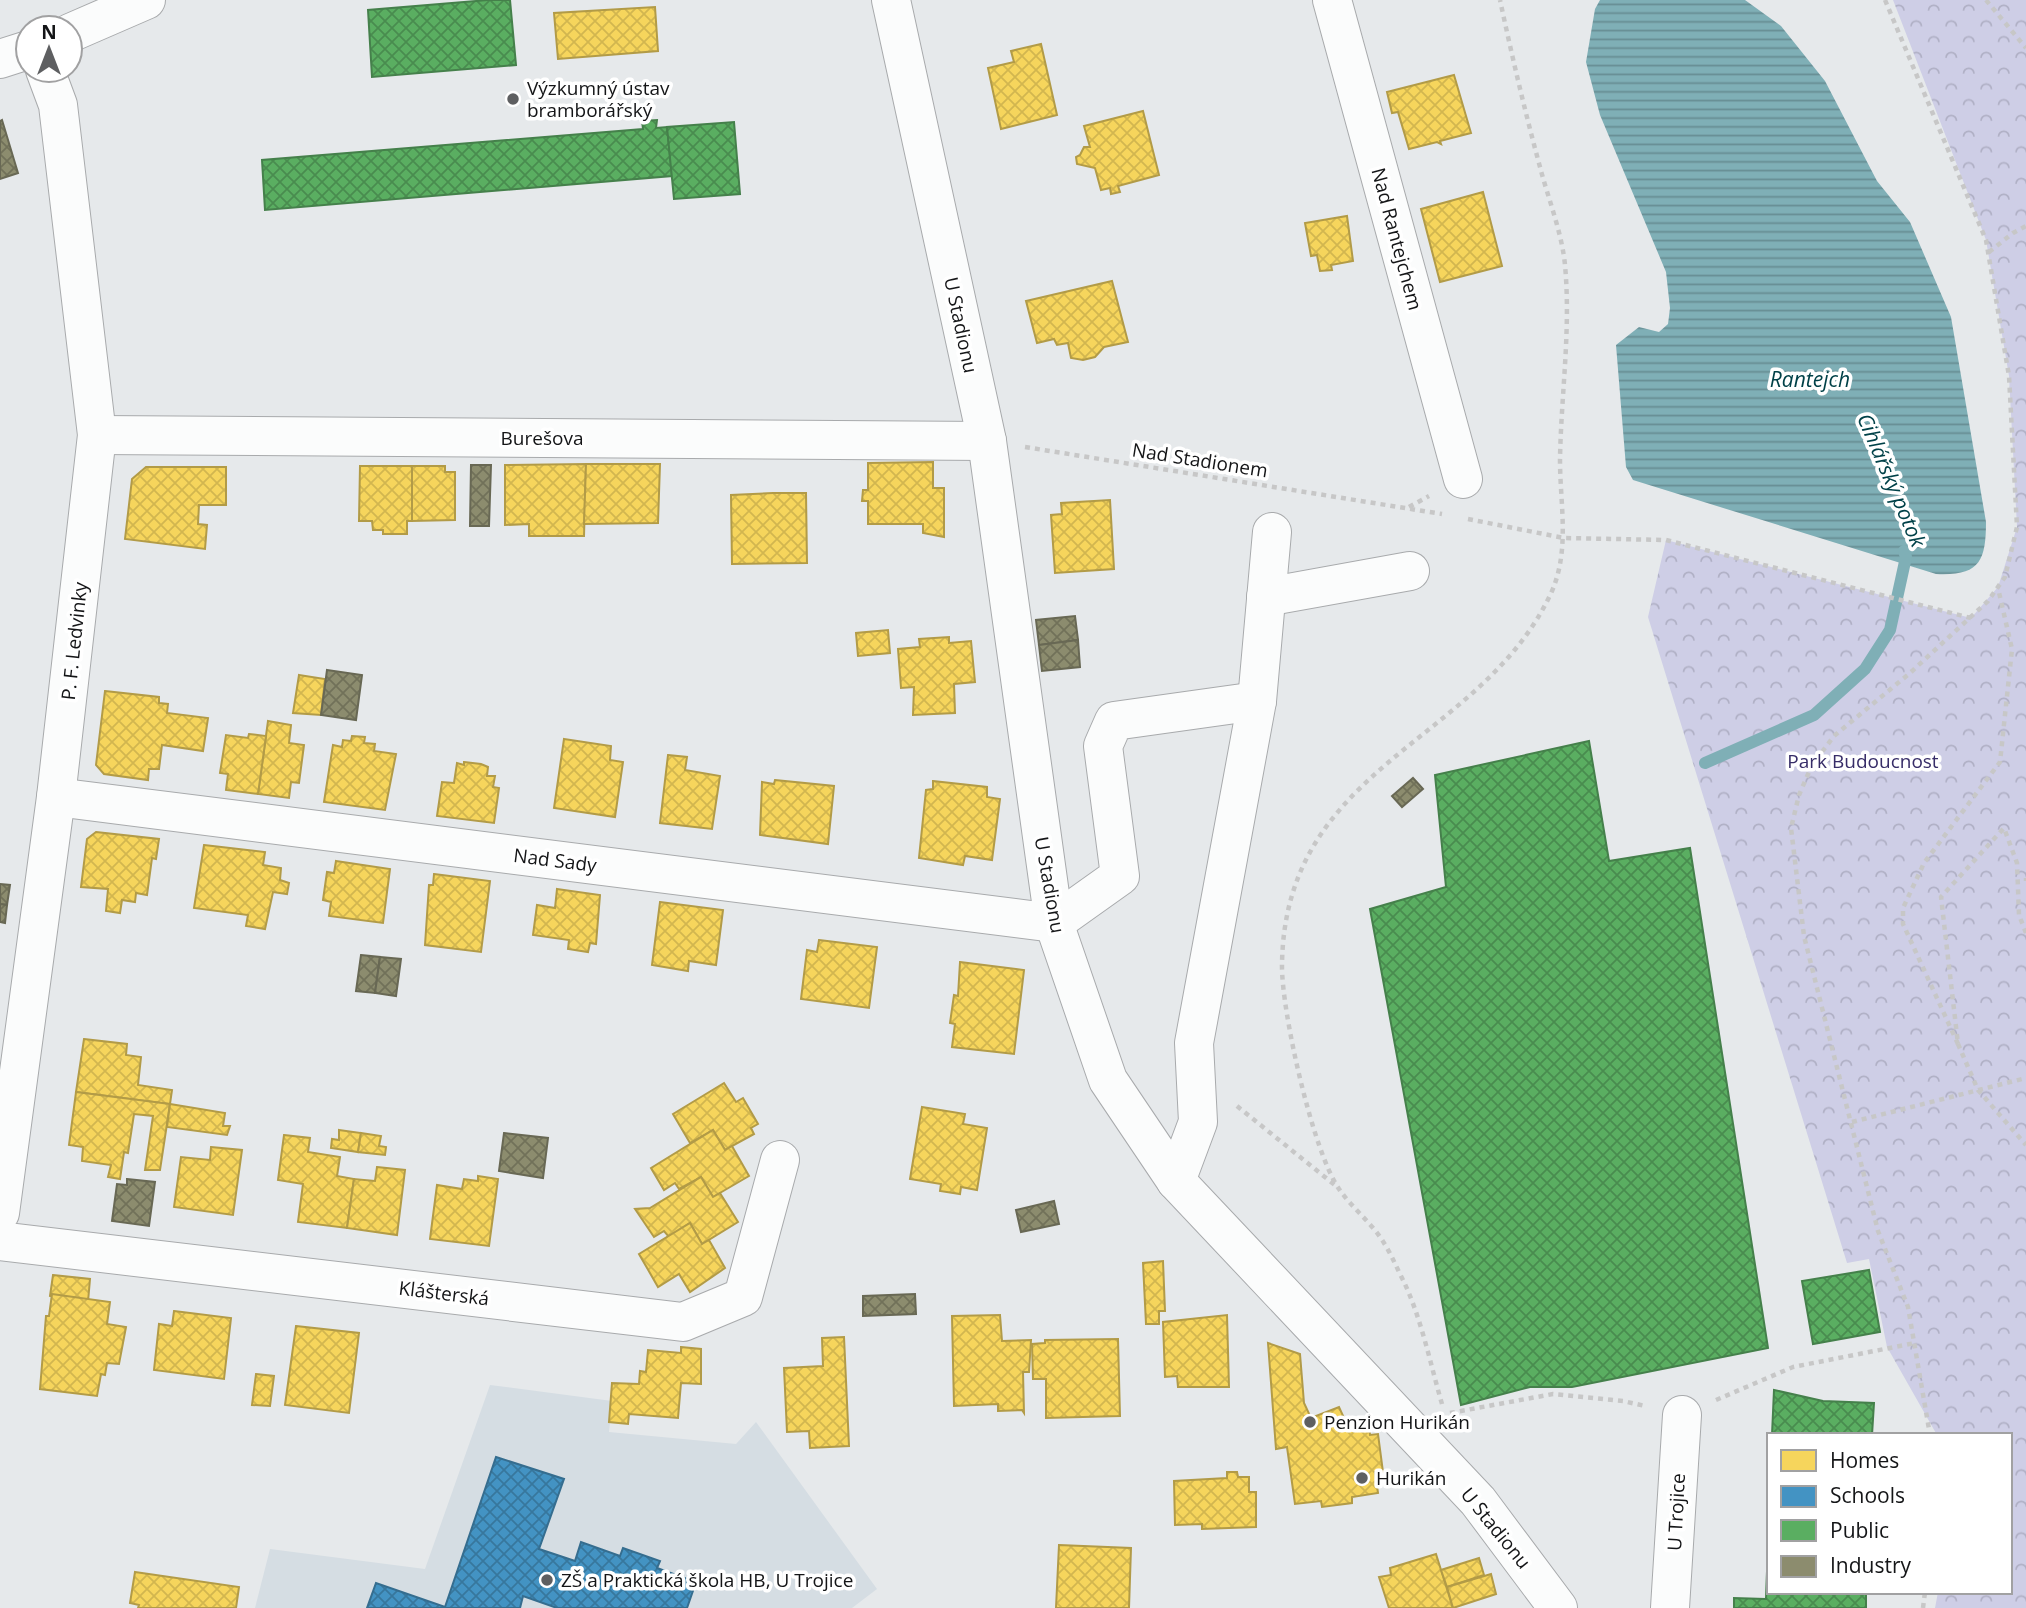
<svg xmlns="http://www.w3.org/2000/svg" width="2026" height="1608" font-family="'Open Sans',sans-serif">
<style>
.built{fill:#d5dde3}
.park{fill:url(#park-crowns)}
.water{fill:url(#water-rules)}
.homes{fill:url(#homes-cross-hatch);stroke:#b29b47;stroke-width:2}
.schools{fill:url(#schools-cross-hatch);stroke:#356d8f;stroke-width:2}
.public{fill:url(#public-cross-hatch);stroke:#45804b;stroke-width:2}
.industry{fill:url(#industry-cross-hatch);stroke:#686854;stroke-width:2}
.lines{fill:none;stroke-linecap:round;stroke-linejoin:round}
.stream{stroke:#7fafb6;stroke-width:12}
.minor-casing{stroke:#a8aaac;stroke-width:40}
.path{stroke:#c7c7c7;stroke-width:4.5;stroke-dasharray:5 5;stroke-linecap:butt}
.minor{stroke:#fbfcfc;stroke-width:38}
.poi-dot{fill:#5e5f61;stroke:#fff;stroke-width:2.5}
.labels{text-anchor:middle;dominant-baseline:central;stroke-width:7;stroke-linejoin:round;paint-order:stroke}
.poi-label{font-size:19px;fill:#141517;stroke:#fff;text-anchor:start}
.street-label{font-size:19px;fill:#141517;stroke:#fff}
.park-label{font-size:19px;fill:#372d68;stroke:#fff}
.water-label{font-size:21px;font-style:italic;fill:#004148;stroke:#fff}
</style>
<defs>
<pattern id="park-crowns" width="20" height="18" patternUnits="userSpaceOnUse" patternTransform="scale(1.75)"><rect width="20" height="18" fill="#cecee6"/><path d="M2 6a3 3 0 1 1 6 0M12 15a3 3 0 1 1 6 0" fill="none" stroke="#b0b0c5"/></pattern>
<pattern id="water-rules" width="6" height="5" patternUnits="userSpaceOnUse" patternTransform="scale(1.75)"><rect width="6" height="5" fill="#7fafb6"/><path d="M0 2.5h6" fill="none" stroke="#678d93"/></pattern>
<pattern id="homes-cross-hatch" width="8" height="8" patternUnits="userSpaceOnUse" patternTransform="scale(1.75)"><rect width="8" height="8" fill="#f6d55c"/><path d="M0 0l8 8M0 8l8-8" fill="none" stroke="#d2b64f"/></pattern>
<pattern id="schools-cross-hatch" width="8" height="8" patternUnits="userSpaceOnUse" patternTransform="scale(1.75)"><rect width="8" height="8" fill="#4393c3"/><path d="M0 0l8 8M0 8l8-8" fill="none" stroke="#37779d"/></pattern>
<pattern id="public-cross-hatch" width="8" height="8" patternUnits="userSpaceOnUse" patternTransform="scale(1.75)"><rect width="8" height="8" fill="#5aae61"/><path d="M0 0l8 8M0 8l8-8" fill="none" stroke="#498c4f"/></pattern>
<pattern id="industry-cross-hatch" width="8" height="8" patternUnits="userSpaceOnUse" patternTransform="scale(1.75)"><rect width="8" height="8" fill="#8c8c6e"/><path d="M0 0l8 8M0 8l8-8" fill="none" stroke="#717159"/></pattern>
</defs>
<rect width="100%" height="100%" fill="#e6e9eb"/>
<polygon class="built" points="490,1385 612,1401 609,1432 736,1444 756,1422 877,1589 852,1608 255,1608 270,1549 425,1569"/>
<polygon class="park" points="1893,0 2026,0 2026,1608 1935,1608 1938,1592 2010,1592 2010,1435 1937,1435 1887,1347 1869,1259 1847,1263 1648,617 1666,540 1971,618 1998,587 2017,527 2009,376 1986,240"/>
<path class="water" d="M 1600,0 L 1745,0 L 1781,26 L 1825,81 L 1877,181 L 1910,222 L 1951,317 L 1986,522 C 1986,562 1979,576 1936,574 L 1633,480 L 1626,467 L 1616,345 L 1639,327 L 1659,332 L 1668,324 L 1670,308 L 1666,272 L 1600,115 L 1586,62 L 1595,9 Z"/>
<g class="homes">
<polygon points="655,7 658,51 558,59 554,13"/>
<polygon points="1041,44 1057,115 1001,129 988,68 1014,62 1011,51"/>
<polygon points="1454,75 1471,133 1440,141 1441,144 1437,142 1409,149 1398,112 1392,113 1387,92"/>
<polygon points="1143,111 1159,175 1118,186 1120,192 1111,194 1110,188 1101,190 1095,168 1077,164 1076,157 1080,155 1084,147 1090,147 1084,126"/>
<polygon points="1483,192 1502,266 1440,282 1421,209"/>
<polygon points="1347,216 1353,261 1331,265 1332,270 1320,271 1317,255 1311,256 1305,223"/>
<polygon points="1112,281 1128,342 1104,347 1095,357 1083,360 1071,358 1068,343 1057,345 1054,339 1037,343 1026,301"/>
<polygon points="933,462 933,488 944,488 944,537 923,533 923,524 868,524 868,501 862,501 863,490 868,490 868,463"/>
<polygon points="586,464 584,536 529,536 529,524 505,525 505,465"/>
<polygon points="586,464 660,464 658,523 584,524"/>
<polygon points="360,466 412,466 412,521 407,521 407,534 383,534 383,530 373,530 372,521 359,521"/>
<polygon points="412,466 445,466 445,472 455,472 455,520 412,521"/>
<polygon points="146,467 226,467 226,505 199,505 198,524 207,525 205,549 125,539 132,479"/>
<polygon points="773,493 806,493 807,563 732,564 731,495"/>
<polygon points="1110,500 1114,569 1055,573 1051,515 1062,514 1061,503"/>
<polygon points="888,630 890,653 858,656 856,633"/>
<polygon points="949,637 949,643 971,641 975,682 954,684 955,713 913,715 914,687 901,688 898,649 920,647 919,639"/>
<polygon points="299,675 325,679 321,715 293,713"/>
<polygon points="105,691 159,697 159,703 168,704 167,713 208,718 203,751 162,745 159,769 149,769 148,780 104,774 96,765"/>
<polygon points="268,721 291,725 289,743 304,745 299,783 291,782 289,798 258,794"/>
<polygon points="249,734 266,736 258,794 226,790 228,774 220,773 226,735 248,738"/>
<polygon points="352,736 365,737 364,743 375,744 374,751 396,754 385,810 324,802 333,745 342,747 343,740 351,741"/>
<polygon points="564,739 611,746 610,760 623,762 615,817 554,808"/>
<polygon points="668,755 687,757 685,770 720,776 712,829 660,823"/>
<polygon points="464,762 481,764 488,767 487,776 495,776 493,787 499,788 494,823 437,816 442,782 454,783 457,763 464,765"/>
<polygon points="775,780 834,786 828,844 760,835 762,782 774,784"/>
<polygon points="933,781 987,787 987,797 1000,799 992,860 965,856 963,865 919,858 926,790 933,789"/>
<polygon points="96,832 159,839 156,859 152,858 147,895 136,893 135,902 122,900 120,913 106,911 108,889 81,887 87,839"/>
<polygon points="204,845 265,852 263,865 281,868 280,880 289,883 287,894 273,892 265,929 246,926 248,915 194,908"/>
<polygon points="336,861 390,869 383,923 329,916 331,902 323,900 327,872 334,873"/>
<polygon points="434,874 490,881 481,952 425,945 429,885 433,885"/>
<polygon points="557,889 600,895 596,944 590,943 588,952 568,949 569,940 533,935 537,905 555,908"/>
<polygon points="660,902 723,910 716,965 689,961 688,971 652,965"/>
<polygon points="819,940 877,947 869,1008 801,999 807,950 817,952"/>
<polygon points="960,962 1024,970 1014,1054 952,1047 955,1024 950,1023 954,995 958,996"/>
<polygon points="84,1039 127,1044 126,1055 141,1057 138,1085 172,1090 170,1104 76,1092"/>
<polygon points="724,1083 736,1102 743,1098 758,1124 751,1128 754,1134 725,1150 713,1130 690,1143 673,1114"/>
<polygon points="76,1092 170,1104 160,1170 145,1170 153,1116 134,1114 128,1153 124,1152 120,1179 108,1177 111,1165 82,1161 83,1147 69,1145"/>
<polygon points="170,1104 225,1113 223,1126 230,1126 227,1135 167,1127"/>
<polygon points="922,1107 965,1114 963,1124 987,1128 977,1190 961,1187 960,1194 940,1191 941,1184 910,1179"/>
<polygon points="339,1130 361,1133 358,1152 331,1148 332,1139 339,1140"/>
<polygon points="713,1130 725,1150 732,1146 749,1176 713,1197 701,1177 679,1189 675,1183 664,1190 651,1168"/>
<polygon points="361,1133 381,1136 379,1146 386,1147 385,1155 358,1152"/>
<polygon points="284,1135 310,1138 308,1152 340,1157 337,1176 354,1179 347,1228 298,1222 303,1184 278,1180"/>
<polygon points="211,1147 242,1150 233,1215 174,1207 181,1157 210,1160"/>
<polygon points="377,1167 405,1170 397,1235 347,1228 354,1179 375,1181"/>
<polygon points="478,1176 498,1179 489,1246 430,1239 437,1185 462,1189 464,1179 478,1181"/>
<polygon points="701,1177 713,1197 720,1193 738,1222 702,1244 690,1223 669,1237 664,1231 654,1237 635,1209 650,1208"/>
<polygon points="690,1223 702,1244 709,1240 725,1268 690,1292 679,1274 658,1287 639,1254"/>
<polygon points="1163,1261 1165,1311 1159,1311 1159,1324 1146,1324 1143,1263"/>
<polygon points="53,1275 90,1279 88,1302 50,1296"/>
<polygon points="52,1294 110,1302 107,1324 126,1327 119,1364 107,1363 105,1375 101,1374 97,1396 40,1389 46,1316 49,1316"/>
<polygon points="174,1311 231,1318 224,1379 154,1370 159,1324 172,1326"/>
<polygon points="1000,1315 1002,1341 1031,1340 1029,1372 1023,1372 1024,1413 1022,1410 998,1411 998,1404 954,1406 952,1316"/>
<polygon points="1227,1315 1229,1387 1178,1387 1177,1376 1165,1377 1163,1322"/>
<polygon points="296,1326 359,1333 349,1413 285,1405"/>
<polygon points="844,1337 849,1446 810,1448 809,1431 787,1432 784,1368 823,1366 822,1338"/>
<polygon points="1118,1339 1120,1416 1046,1418 1046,1379 1033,1379 1032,1344 1045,1343 1045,1340"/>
<polygon points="1268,1343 1300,1354 1304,1403 1311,1418 1339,1407 1349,1429 1369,1426 1370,1435 1378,1434 1383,1472 1375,1472 1378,1493 1352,1497 1352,1503 1322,1507 1321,1501 1295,1504 1287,1447 1276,1449"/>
<polygon points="681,1347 701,1349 701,1384 681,1383 678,1418 629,1414 628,1424 609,1422 612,1383 639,1384 640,1371 646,1372 648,1350 681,1353"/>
<polygon points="256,1374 274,1376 270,1406 252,1405"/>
<polygon points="1227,1472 1237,1472 1238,1477 1249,1477 1249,1492 1256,1492 1256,1527 1202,1529 1202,1524 1175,1525 1174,1481 1227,1478"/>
<polygon points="1059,1545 1131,1548 1129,1608 1056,1608"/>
<polygon points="1436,1554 1453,1608 1389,1608 1379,1577 1391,1575 1390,1568"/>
<polygon points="1479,1558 1484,1575 1447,1587 1441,1570"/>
<polygon points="135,1572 239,1587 236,1608 138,1608 139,1605 130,1603"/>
<polygon points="1491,1574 1496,1594 1453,1608 1447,1587"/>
</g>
<polygon class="schools" points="496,1457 564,1479 539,1549 575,1561 581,1542 620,1556 623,1548 660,1561 657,1568 696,1582 687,1608 557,1608 523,1596 520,1608 367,1608 376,1583 445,1607"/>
<g class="public">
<polygon points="488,0 510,0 516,65 372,77 368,10"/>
<polygon points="657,120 656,128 667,127 672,176 265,210 262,160 643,129 642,121"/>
<polygon points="734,122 740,194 674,199 667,127"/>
<polygon points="1589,741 1609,861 1690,848 1768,1348 1572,1387 1530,1387 1461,1405 1370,909 1446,887 1435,775"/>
<polygon points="1869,1270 1880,1332 1813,1344 1802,1281"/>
<polygon points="1774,1390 1823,1401 1874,1403 1872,1435 1772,1435"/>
<polygon points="1769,1516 1769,1592 1866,1592 1866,1608 1734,1608 1734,1598 1766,1599"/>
</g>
<g class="industry">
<polygon points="2,120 18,173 0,179 0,121"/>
<polygon points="471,465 491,465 489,526 470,526"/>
<polygon points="1075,616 1078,640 1039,645 1036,620"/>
<polygon points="1078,640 1080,667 1042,671 1039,645"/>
<polygon points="327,670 362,675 356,720 321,715"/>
<polygon points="1413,778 1423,789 1402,807 1392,796"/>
<polygon points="0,884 10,885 7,905 0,904"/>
<polygon points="0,904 7,905 5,923 0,922"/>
<polygon points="361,955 380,957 375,993 356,991"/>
<polygon points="380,957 401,959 396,996 375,993"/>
<polygon points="504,1133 548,1138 543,1178 499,1171"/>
<polygon points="127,1179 155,1182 149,1226 112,1221 117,1184 127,1185"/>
<polygon points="1054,1201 1059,1224 1021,1232 1016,1210"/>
<polygon points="915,1294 916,1314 863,1316 863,1296"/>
</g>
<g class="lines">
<polyline class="stream" points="1705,763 1814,715 1865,669 1890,630 1906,557 1904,551"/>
<defs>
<g id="minor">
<polyline points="891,0 987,441 1054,923 1108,1080 1176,1181 1478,1501 1558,1608"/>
<polyline points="1332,0 1463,479"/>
<polyline points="70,33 146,0"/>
<polyline points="0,59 28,50"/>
<polyline points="97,435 987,441"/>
<polyline points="1266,597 1410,571"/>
<polyline points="56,797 1054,923"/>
<polyline points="1054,923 1120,876 1103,746 1114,721 1257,701"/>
<polyline points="1176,1181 1198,1122 1194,1043 1257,701 1272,532"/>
<polyline points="0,1213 56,797 97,435 58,105 45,70"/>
<polyline points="0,1241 683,1322 743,1297 780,1160"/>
<polyline points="1670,1608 1682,1415"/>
</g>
</defs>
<use href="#minor" class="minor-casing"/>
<g class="path">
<polyline points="1885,0 1986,240 2009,376 2017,527 2005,577 1988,601 1910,673 1834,736 1812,765 1799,795 1791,828 1804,936 1878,1231 1908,1307 1930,1435"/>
<polyline points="1986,0 2026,48"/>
<polyline points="1989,252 2013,233 2026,226"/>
<polyline points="1025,447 1442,514"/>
<polyline points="1409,507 1429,496"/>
<polyline points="1468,519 1564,538 1666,540 1971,618"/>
<polyline points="2026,878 2026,881"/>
<polyline points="2026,933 2019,915 2017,863 2004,828 1941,897 1958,1044 1978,1090 2026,1145"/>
<polyline points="1958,1044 1903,924 1903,908 1924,863 2000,762 2012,649 1998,588"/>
<polyline points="1237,1106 1336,1186"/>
<polyline points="1852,1122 2026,1078"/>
<polyline points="1716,1400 1793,1367 1915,1343"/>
<path d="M 1442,1404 C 1430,1363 1421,1316 1402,1278 C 1396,1266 1391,1254 1384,1243 C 1372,1223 1352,1208 1339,1189 C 1313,1152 1281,1010 1282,964 C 1285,763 1483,743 1552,591 C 1570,549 1560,504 1560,460 C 1561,395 1571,330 1565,265 C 1562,233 1548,198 1540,167 C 1525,112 1512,56 1500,0"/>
<polyline points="1450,1413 1553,1394 1623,1401 1645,1406"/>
<polyline points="1923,1608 1925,1592"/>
</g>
<use href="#minor" class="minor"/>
</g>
<g class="poi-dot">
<circle cx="513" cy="99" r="7"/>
<circle cx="1310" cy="1422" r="7"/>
<circle cx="1362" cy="1478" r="7"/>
<circle cx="547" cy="1580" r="7"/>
</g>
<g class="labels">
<g class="poi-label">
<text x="527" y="88">Výzkumný ústav<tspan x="527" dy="22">bramborářský</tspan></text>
<text x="1324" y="1422">Penzion Hurikán</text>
<text x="1376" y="1478">Hurikán</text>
<text x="561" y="1580">ZŠ a Praktická škola HB, U Trojice</text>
</g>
<g class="street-label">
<text transform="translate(1397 239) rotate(75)">Nad Rantejchem</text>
<text transform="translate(961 325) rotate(78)">U Stadionu</text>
<text x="542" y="438">Burešova</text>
<text transform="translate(1200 460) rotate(9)">Nad Stadionem</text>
<text transform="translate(74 641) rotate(-84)">P. F. Ledvinky</text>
<text transform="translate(555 860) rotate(7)">Nad Sady</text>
<text transform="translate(1050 885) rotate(80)">U Stadionu</text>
<text transform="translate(444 1293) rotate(7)">Klášterská</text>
<text transform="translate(1676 1512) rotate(-87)">U Trojice</text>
<text transform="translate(1496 1528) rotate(51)">U Stadionu</text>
</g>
<g class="park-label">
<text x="1863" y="761">Park Budoucnost</text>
</g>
<g class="water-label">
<text x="1810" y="379">Rantejch</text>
<text transform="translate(1892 480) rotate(67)">Cihlářský potok</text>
</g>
</g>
<rect x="1767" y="1433" width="245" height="161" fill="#ffffff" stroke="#a1a1a2" stroke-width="2"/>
<rect x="1781" y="1450" width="35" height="21" fill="#f6d55c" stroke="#a1a1a2" stroke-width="2"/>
<text x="1830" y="1468" font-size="21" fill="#141517">Homes</text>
<rect x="1781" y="1486" width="35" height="21" fill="#4393c3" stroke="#a1a1a2" stroke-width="2"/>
<text x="1830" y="1503" font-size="21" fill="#141517">Schools</text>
<rect x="1781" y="1520" width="35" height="21" fill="#5aae61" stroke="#a1a1a2" stroke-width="2"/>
<text x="1830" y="1538" font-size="21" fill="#141517">Public</text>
<rect x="1781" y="1556" width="35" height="21" fill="#8c8c6e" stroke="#a1a1a2" stroke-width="2"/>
<text x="1830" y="1573" font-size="21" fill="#141517">Industry</text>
<g transform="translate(49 49)"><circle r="33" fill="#ffffff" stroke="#a1a1a2" stroke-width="2"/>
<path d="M0-5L12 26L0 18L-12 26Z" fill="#5e5f61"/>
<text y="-10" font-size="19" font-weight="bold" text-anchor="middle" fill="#141517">N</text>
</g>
</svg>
